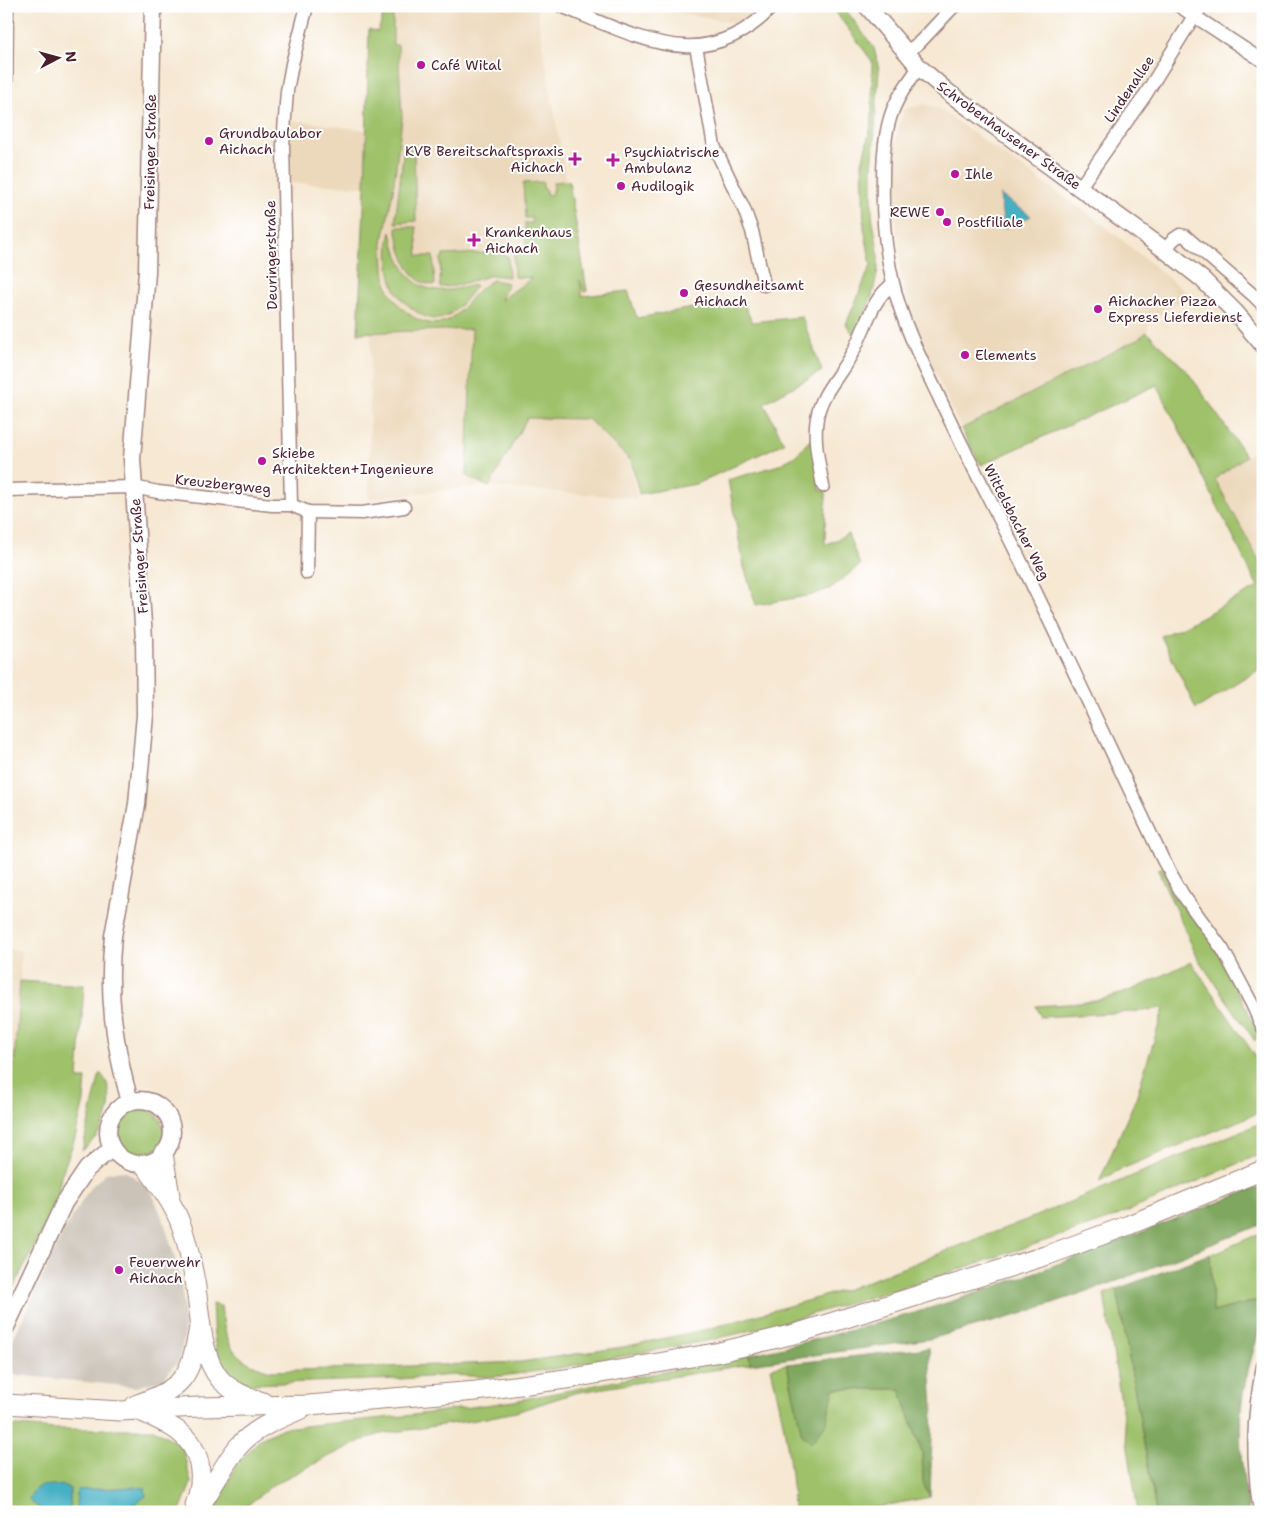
<svg xmlns="http://www.w3.org/2000/svg" width="1269" height="1518" font-family="'Shantell Sans',sans-serif">
<style>
.built{fill:#ecd8ba}
.industrial{fill:#cbc3b8}
.green{fill:#9fc16a;stroke:#74704a}
.forest{fill:#7fa75e;stroke:#646344}
.water{fill:#46b1c4;stroke:#486878}
.lines{fill:none;stroke-linecap:round;stroke-linejoin:round}
.minor-casing{stroke:#a0847f;stroke-width:15}
.major-casing{stroke:#a0847f;stroke-width:19}
.highway-casing{stroke:#a0847f;stroke-width:21}
.minor{stroke:#fff;stroke-width:12}
.major{stroke:#fff;stroke-width:16}
.highway{stroke:#fff;stroke-width:19}
.poi-dot{fill:#b5179e;stroke:#fff;stroke-width:2}
.labels{text-anchor:middle;dominant-baseline:central;stroke-width:4;stroke-linejoin:round;paint-order:stroke}
.poi-label{font-size:14px;fill:#4a1f2b;stroke:#fff;text-anchor:start}
.street-label{font-size:14px;fill:#4a1f2b;stroke:#fff}
</style>
<rect width="100%" height="100%" fill="#fff"/>
<filter id="ink" filterUnits="userSpaceOnUse"><feTurbulence type="fractalNoise" baseFrequency=".02" numOctaves="2"/><feDisplacementMap in="SourceGraphic" scale="10" xChannelSelector="R" yChannelSelector="G"/><feConvolveMatrix kernelMatrix="1 2 1 2 8 2 1 2 1" color-interpolation-filters="sRGB"/></filter>
<filter id="wash" filterUnits="userSpaceOnUse"><feTurbulence type="fractalNoise" baseFrequency=".0096" numOctaves="4" result="noise"/><feDisplacementMap in="SourceGraphic" scale="20" xChannelSelector="R" yChannelSelector="G"/><feGaussianBlur stdDeviation="1.12" result="paint"/><feColorMatrix in="noise" values="0 0 0 0 0 0 0 0 0 0 0 0 0 0 0 0 0 1.4 0 .05"/><feComposite in="paint" operator="in"/></filter>
<g filter="url(#wash)">
<rect width="100%" height="100%" fill="#f6e8d3"/>
<g class="built">
<polygon points="386,6 536,6 585,291 628,455 637,498 478,486 369,499 373,131 378,32"/>
<polygon points="645,6 762,6 740,24"/>
<polygon points="924,104 936,107 1100,222 1189,295 1149,322 1147,332 1138,339 961,429 911,318 901,276 897,232 894,143 904,110"/>
<polygon points="291,120 365,130 365,187 291,183"/>
<polygon points="1263,445 1263,568 1214,479"/>
<polygon points="6,948 21,951 20,981 14,1067 6,1066"/>
</g>
<polygon class="industrial" points="125,1171 150,1188 165,1225 179,1273 183,1300 184,1336 179,1360 163,1379 136,1387 6,1374 6,1354 66,1227 90,1188 106,1173"/>
<g class="green">
<path d="M 386,6 L 393,6 L 393,45 L 398,45 L 402,118 L 393,191 L 384,236 L 383,236 L 382,244 L 383,245 C 383,255 384,278 387,286 C 395,307 423,332 447,321 C 461,314 469,299 480,289 C 484,286 488,283 493,280 L 508,283 L 501,300 L 532,278 L 514,277 L 514,252 L 526,251 L 525,223 L 532,223 L 532,218 L 525,218 L 523,183 L 543,182 L 543,188 L 545,189 L 547,195 L 552,194 L 552,189 L 554,189 L 553,182 L 569,181 L 587,291 L 584,292 L 580,280 L 582,296 L 628,291 L 637,318 L 742,299 L 752,322 L 802,317 L 822,371 L 764,403 L 784,443 L 696,484 L 639,494 L 631,461 L 588,419 L 527,418 L 489,487 L 467,476 L 472,329 L 358,333 L 365,187 L 369,29 L 378,32 Z"/>
<polygon points="831,6 843,6 874,48 879,70 872,169 872,215 878,251 878,270 872,296 857,335 853,334 846,324 871,265 864,228 862,163 872,122 872,61"/>
<polygon points="404,147 414,147 416,221 395,223"/>
<path d="M 396,227 L 416,227 L 418,256 L 433,256 L 435,285 C 432,285 427,284 424,283 C 406,275 399,244 396,227 Z"/>
<path d="M 391,232 C 403,283 421,300 474,285 L 476,286 C 467,297 457,313 442,318 C 433,321 425,317 417,312 C 409,306 402,301 397,293 C 388,278 386,248 391,232 Z"/>
<polygon points="503,252 504,256 508,256 509,277 492,275 454,286 440,287 441,258 443,257 443,255"/>
<polygon points="1147,332 1187,371 1246,456 1215,479 1263,568 1263,667 1196,709 1161,636 1182,627 1258,587 1157,385 981,465 961,429 1138,339"/>
<polygon points="812,438 820,490 826,491 825,545 848,534 860,565 831,588 812,595 756,605 744,567 728,480 779,465 795,456"/>
<polygon points="1162,867 1218,951 1258,1032 1255,1041 1198,959 1158,870"/>
<path d="M 1191,962 L 1262,1066 L 1263,1111 L 1119,1170 L 1099,1182 L 1136,1098 L 1164,1008 L 1130,1012 L 1041,1017 L 1036,1006 C 1063,1004 1091,1004 1117,995 C 1143,987 1166,973 1191,962 Z"/>
<polygon points="20,981 84,985 78,1079 86,1079 84,1101 75,1138 61,1176 56,1204 6,1302 6,1066 14,1066"/>
<path d="M 100,1073 C 116,1088 110,1118 98,1134 C 94,1140 87,1146 82,1151 Z"/>
<circle cx="141" cy="1132" r="23"/>
<path d="M 1263,1122 L 1263,1153 L 1105,1221 L 915,1284 L 774,1325 L 711,1340 L 554,1369 L 501,1376 L 485,1377 L 454,1375 L 399,1379 L 252,1384 C 246,1382 239,1381 234,1377 C 211,1361 214,1329 212,1304 L 221,1306 C 226,1345 231,1360 271,1371 L 521,1362 L 623,1347 L 708,1329 L 848,1289 L 1031,1218 Z"/>
<polygon points="1263,1232 1263,1299 1213,1312 1210,1255"/>
<polygon points="1117,1289 1156,1512 1138,1512 1104,1294"/>
<polygon points="749,1355 750,1364 574,1393 516,1412 476,1420 381,1434 360,1441 274,1484 239,1512 213,1512 237,1464 260,1439 283,1428 414,1415 514,1401"/>
<path d="M 787,1364 L 802,1435 L 826,1424 L 833,1389 L 900,1389 L 922,1452 L 923,1482 L 930,1497 L 852,1512 L 793,1512 C 793,1463 782,1415 771,1368 Z"/>
<polygon points="6,1425 54,1429 154,1429 182,1446 191,1483 181,1509 177,1512 6,1512"/>
</g>
<g class="forest">
<path d="M 1263,1185 L 1263,1224 L 1117,1281 L 1018,1315 L 929,1339 L 750,1364 L 749,1355 C 823,1338 896,1320 968,1296 C 1068,1262 1165,1223 1263,1185 Z"/>
<path d="M 1210,1254 L 1213,1312 L 1263,1299 C 1263,1328 1249,1360 1244,1389 C 1236,1430 1242,1471 1249,1512 L 1156,1512 L 1117,1289 Z"/>
<polygon points="929,1348 933,1408 930,1497 923,1483 922,1452 900,1389 834,1389 826,1424 811,1443 802,1435 787,1364"/>
</g>
<g class="water">
<polygon points="1000,195 1031,216 1004,229"/>
<path d="M 52,1485 L 65,1486 L 70,1489 L 70,1508 L 68,1510 C 50,1510 42,1514 29,1499 C 35,1486 39,1486 52,1485 Z"/>
<path d="M 135,1487 L 145,1488 L 146,1496 C 123,1514 109,1512 81,1512 L 76,1507 L 77,1490 Z"/>
</g>
</g>
<g filter="url(#ink)">
<g class="lines">
<defs>
<g id="minor">
<path d="M 561,6 C 596,20 647,45 684,46 C 716,48 752,31 772,6"/>
<polyline points="1179,6 1263,61"/>
<polyline points="696,46 714,146 744,209 752,231 764,285"/>
<polyline points="906,53 920,42 954,6"/>
<path d="M 919,67 C 911,79 902,90 896,103 C 885,124 883,157 883,180 C 882,214 885,249 893,283 C 902,322 921,360 938,395 C 966,456 998,514 1027,574 C 1073,669 1118,764 1163,860 L 1183,895 L 1223,950 L 1252,1004 L 1263,1028"/>
<polyline points="6,110 7,6"/>
<polyline points="1080,187 1144,97 1194,16 1202,6"/>
<polyline points="1165,250 1174,239 1180,235 1185,236 1253,295 1263,305"/>
<path d="M 823,486 C 819,464 813,441 817,418 C 821,393 839,377 851,355 C 865,332 870,300 893,284"/>
<polyline points="6,490 133,487 158,492 272,505 291,505 308,512 362,513 404,507"/>
<polyline points="291,505 283,145 287,91 292,64 307,6"/>
<polyline points="307,573 308,512"/>
<path d="M 1260,1512 C 1252,1459 1252,1418 1263,1366"/>
</g>
<g id="major">
<polyline points="867,6 919,67 949,93 1165,250 1202,279 1236,313 1263,345"/>
<circle cx="140" cy="1132" r="32"/>
<path d="M 130,1102 C 114,1044 107,996 113,936 L 137,804 L 145,715 L 144,639 L 132,459 L 147,272 L 153,6"/>
<polyline points="6,1327 64,1203 87,1169 112,1148"/>
</g>
<g id="highway">
<polyline points="163,1154 170,1196"/>
<path d="M 144,1164 C 158,1184 173,1202 181,1225 C 188,1243 191,1262 195,1281 C 200,1310 200,1356 220,1379 C 232,1392 247,1397 263,1402"/>
<polyline points="6,1404 120,1411 199,1407 309,1405 476,1391 573,1378 720,1352 798,1333 1048,1255 1129,1225 1263,1170"/>
<path d="M 135,1405 C 184,1387 190,1379 199,1327"/>
<path d="M 140,1411 C 153,1417 167,1423 178,1431 C 202,1449 205,1478 195,1505"/>
<path d="M 195,1512 C 212,1492 221,1467 238,1447 C 254,1428 279,1419 301,1409"/>
</g>
</defs>
<use href="#minor" class="minor-casing"/>
<use href="#major" class="major-casing"/>
<use href="#highway" class="highway-casing"/>
<use href="#minor" class="minor"/>
<use href="#major" class="major"/>
<use href="#highway" class="highway"/>
</g>
</g>
<g class="poi-dot">
<circle cx="421" cy="65" r="5"/>
<circle cx="209" cy="141" r="5"/>
<path d="M572.5 151.5h5v5h5v5h-5v5h-5v-5h-5v-5h5z"/>
<path d="M610.5 152.5h5v5h5v5h-5v5h-5v-5h-5v-5h5z"/>
<circle cx="955" cy="174" r="5"/>
<circle cx="621" cy="186" r="5"/>
<circle cx="940" cy="212" r="5"/>
<circle cx="947" cy="222" r="5"/>
<path d="M471.5 232.5h5v5h5v5h-5v5h-5v-5h-5v-5h5z"/>
<circle cx="684" cy="293" r="5"/>
<circle cx="1098" cy="309" r="5"/>
<circle cx="965" cy="355" r="5"/>
<circle cx="262" cy="461" r="5"/>
<circle cx="119" cy="1270" r="5"/>
</g>
<g class="labels">
<g class="poi-label">
<text x="431" y="65">Café Wital</text>
<text x="219" y="133">Grundbaulabor<tspan x="219" dy="16">Aichach</tspan></text>
<text x="564" y="151" text-anchor="end">KVB Bereitschaftspraxis<tspan x="564" dy="16">Aichach</tspan></text>
<text x="624" y="152">Psychiatrische<tspan x="624" dy="16">Ambulanz</tspan></text>
<text x="965" y="174">Ihle</text>
<text x="631" y="186">Audilogik</text>
<text x="930" y="212" text-anchor="end">REWE</text>
<text x="957" y="222">Postfiliale</text>
<text x="485" y="232">Krankenhaus<tspan x="485" dy="16">Aichach</tspan></text>
<text x="694" y="285">Gesundheitsamt<tspan x="694" dy="16">Aichach</tspan></text>
<text x="1108" y="301">Aichacher Pizza<tspan x="1108" dy="16">Express Lieferdienst</tspan></text>
<text x="975" y="355">Elements</text>
<text x="272" y="453">Skiebe<tspan x="272" dy="16">Architekten+Ingenieure</tspan></text>
<text x="129" y="1262">Feuerwehr<tspan x="129" dy="16">Aichach</tspan></text>
</g>
<g class="street-label">
<text transform="translate(1129 89) rotate(-56)">Lindenallee</text>
<text transform="translate(1009 135) rotate(36)">Schrobenhausener Straße</text>
<text transform="translate(150 152) rotate(-89)">Freisinger Straße</text>
<text transform="translate(271 255) rotate(-91)">Deuringerstraße</text>
<text transform="translate(223 484) rotate(6)">Kreuzbergweg</text>
<text transform="translate(1017 522) rotate(63)">Wittelsbacher Weg</text>
<text transform="translate(139 556) rotate(-94)">Freisinger Straße</text>
</g>
</g>
<rect width="1269" height="1518" fill="none" stroke="#fff" stroke-width="25"/>
<g transform="translate(58 58) rotate(84)" stroke="#ffffff" stroke-width="4" paint-order="stroke">
<path d="M0-4L9 19L0 12L-9 19Z" fill="#4a1f2b"/>
<text y="-8" font-size="14" font-weight="bold" text-anchor="middle" fill="#4a1f2b">N</text>
</g>
</svg>
